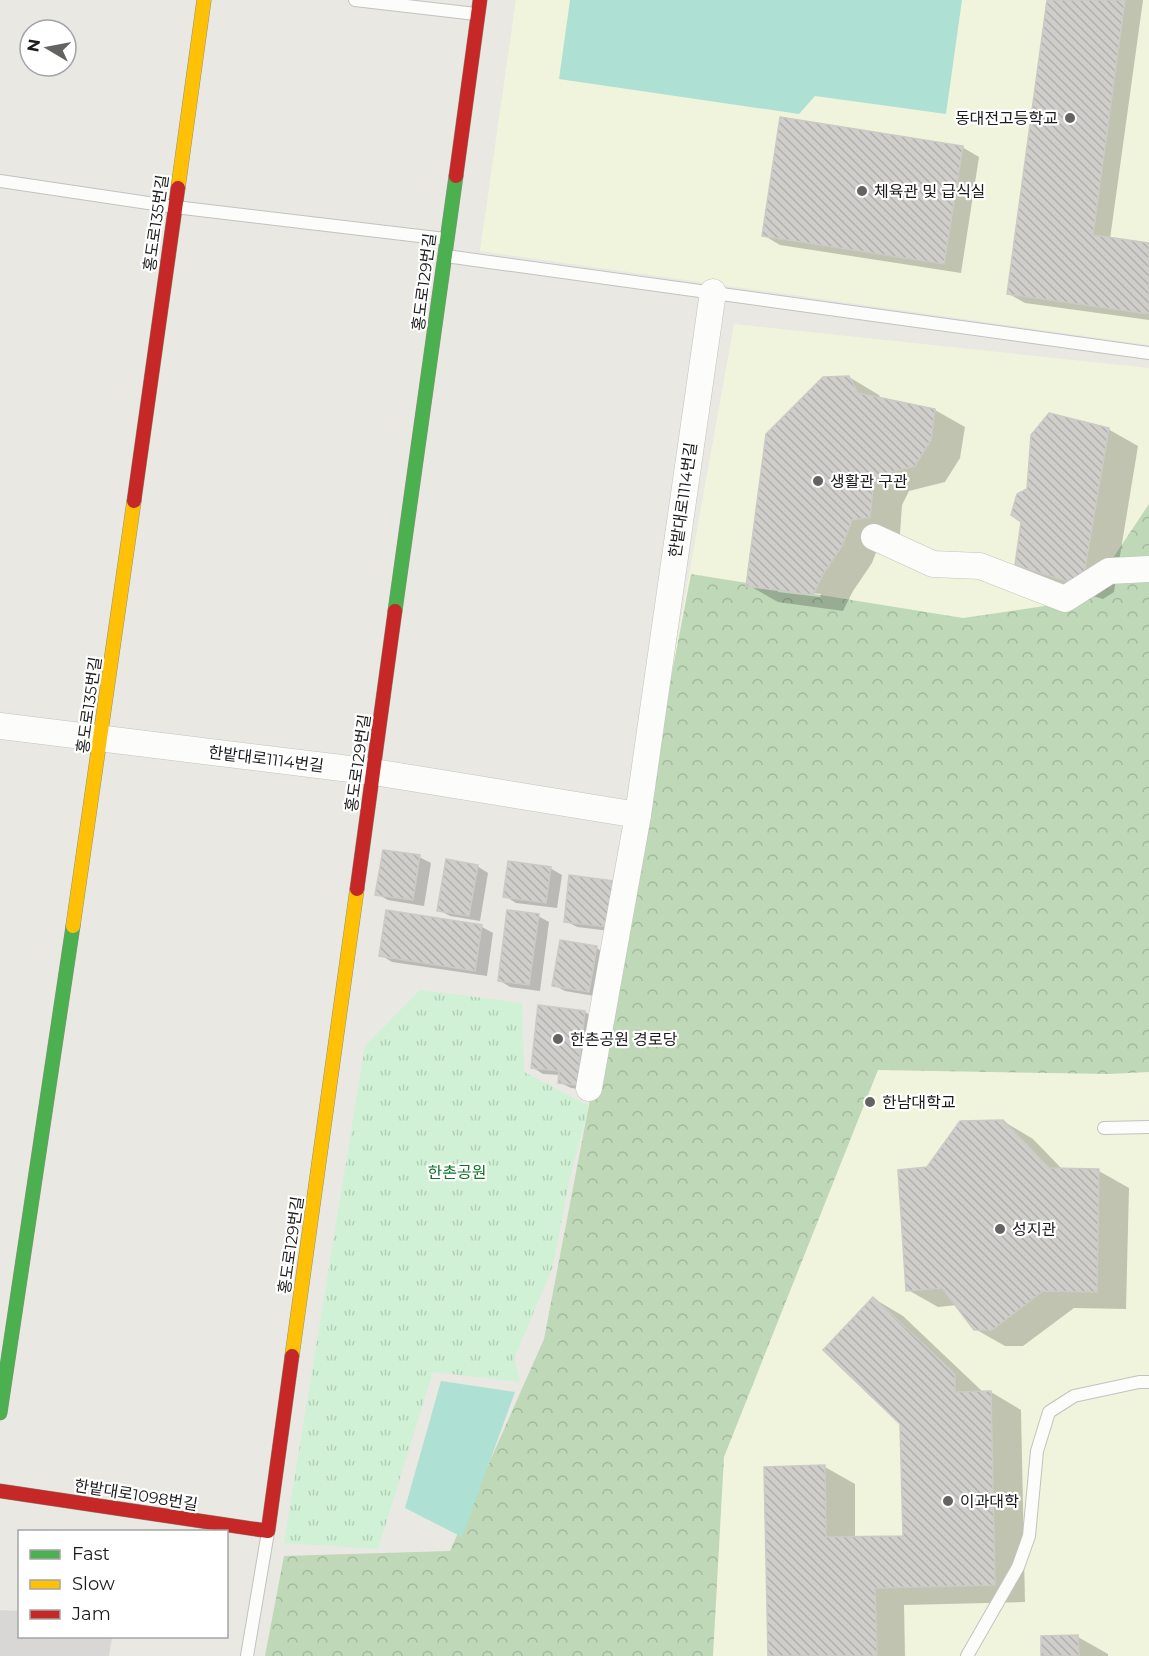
<svg xmlns="http://www.w3.org/2000/svg" width="1149" height="1656" font-family="Montserrat,'Noto Sans KR',sans-serif">
<style>
.residential{fill:#d8d7d5}
.education{fill:#f1f4dc}
.forest{fill:url(#forest-crowns)}
.park{fill:url(#park-tufts)}
.pitch{fill:#aee1d3}
.shadow{fill:#0003;fill-rule:evenodd}
.building{fill:url(#building-back-hatch);stroke:#cccac5;stroke-width:1.5}
.lines{fill:none;stroke-linecap:round;stroke-linejoin:round}
.lane-casing{stroke:#c2c2bf;stroke-width:14}
.street-casing{stroke:#c2c2bf;stroke-width:27}
.fast-casing{stroke:#8d927c;stroke-width:15}
.slow-casing{stroke:#8d927c;stroke-width:15}
.jam-casing{stroke:#8d927c;stroke-width:15}
.lane{stroke:#fcfcfb;stroke-width:12}
.street{stroke:#fcfcfb;stroke-width:26}
.fast{stroke:#4caf50;stroke-width:14}
.slow{stroke:#ffc107;stroke-width:14}
.jam{stroke:#c62828;stroke-width:14}
.poi-dot{fill:#636361;stroke:#fff;stroke-width:2}
.labels{text-anchor:middle;dominant-baseline:central;stroke-width:4.5;stroke-linejoin:round;paint-order:stroke}
.poi-label{font-size:16px;fill:#1b1b1b;stroke:#fff;text-anchor:start}
.street-label{font-size:16px;fill:#1b1b1b;stroke:#fff}
.park-label{font-size:16px;fill:#0d7525;stroke:#fff}
</style>
<defs>
<pattern id="forest-crowns" width="20" height="18" patternUnits="userSpaceOnUse" patternTransform="scale(1.5)"><rect width="20" height="18" fill="#bfd8b8"/><path d="M2 6a3 3 0 1 1 6 0M12 15a3 3 0 1 1 6 0" fill="none" stroke="#a4b99e"/></pattern>
<pattern id="park-tufts" width="24" height="20" patternUnits="userSpaceOnUse" patternTransform="scale(1.5)"><rect width="24" height="20" fill="#d0f1d5"/><path d="M3 7l-1-3M5 7V3M7 7l1-3M15 17l-1-3M17 17v-4M19 17l1-3" fill="none" stroke="#b2ceb6"/></pattern>
<pattern id="building-back-hatch" width="6" height="6" patternUnits="userSpaceOnUse" patternTransform="scale(1.5)"><rect width="6" height="6" fill="#d0ceca"/><path d="M-1 5l2 2M0 0l6 6M5-1l2 2" fill="none" stroke="#b2b0ad"/></pattern>
</defs>
<rect width="100%" height="100%" fill="#e9e8e3"/>
<polygon class="residential" points="0,1610 19,1611 20,1636 112,1637 109,1656 0,1656"/>
<g class="education">
<polygon points="516,0 1149,0 1149,345 480,251"/>
<polygon points="734,324 1149,368 1149,1656 270,1656 448,1556 545,1340 637,864"/>
</g>
<polygon class="forest" points="1149,504 1149,1072 1109,1074 878,1070 724,1457 713,1656 265,1656 284,1556 450,1551 544,1339 691,574 963,618 1085,600"/>
<polygon class="park" points="420,990 522,1003 524,1072 589,1106 569,1181 553,1266 514,1359 520,1382 433,1372 378,1549 284,1543 365,1046"/>
<g class="pitch">
<polygon points="570,0 962,0 946,114 815,96 799,114 559,79"/>
<polygon points="441,1381 515,1392 462,1537 405,1508"/>
</g>
<g class="shadow">
<polygon points="1049,0 1143,0 1110,239 1149,244 1149,320 1025,303 1009,294"/>
<polygon points="962,147 979,157 961,273 780,245 763,235"/>
<path d="M 849,377 L 879,395 L 881,399 L 935,410 L 965,427 L 960,458 L 945,482 L 909,491 L 902,505 L 900,534 L 882,537 L 872,563 L 853,591 L 843,611 L 778,602 L 748,585 ZM 778,589 L 821,594 L 820,597 L 778,592 Z"/>
<polygon points="1108,429 1138,446 1114,592 1103,599 1046,582 1016,564"/>
<polygon points="419,857 431,863 424,906 388,900 377,894"/>
<polygon points="477,866 488,873 480,921 450,916 439,910"/>
<polygon points="550,868 562,875 557,908 516,903 505,896"/>
<polygon points="612,882 624,889 619,932 577,927 566,921"/>
<polygon points="388,912 482,927 493,933 487,976 392,962 381,955"/>
<polygon points="538,916 549,922 540,991 510,987 499,980"/>
<polygon points="596,948 608,954 600,997 565,991 554,985"/>
<polygon points="585,1012 596,1019 588,1090 571,1088 559,1082 560,1075 543,1074 532,1067"/>
<polygon points="1003,1121 1033,1139 1063,1170 1099,1171 1129,1188 1126,1309 1074,1308 1023,1346 1005,1346 975,1329 957,1305 938,1307 908,1290 928,1169"/>
<polygon points="873,1298 903,1316 984,1393 991,1392 1021,1410 1025,1602 904,1605 905,1656 769,1656 825,1467 855,1484 855,1538 904,1537 902,1423"/>
<polygon points="1078,1637 1108,1654 1108,1656 1043,1656"/>
</g>
<g class="building">
<polygon points="1047,0 1125,0 1093,235 1149,243 1149,314 1007,294"/>
<polygon points="780,117 963,146 944,264 762,236"/>
<polygon points="849,376 858,393 935,409 931,440 915,466 879,475 873,487 870,517 852,520 842,546 823,574 813,595 746,586 766,434 823,377"/>
<polygon points="1049,413 1109,428 1084,574 1072,583 1015,565 1021,522 1011,515 1017,494 1027,489 1031,435"/>
<polygon points="383,850 420,855 413,900 375,895"/>
<polygon points="446,859 478,865 469,916 437,911"/>
<polygon points="508,861 551,867 546,903 503,897"/>
<polygon points="569,875 613,881 608,927 564,922"/>
<polygon points="386,910 482,925 475,971 379,956"/>
<polygon points="507,910 539,914 529,985 498,981"/>
<polygon points="560,940 597,946 589,992 552,986"/>
<polygon points="538,1005 585,1011 577,1085 558,1083 559,1071 531,1068"/>
<polygon points="1003,1120 1049,1168 1099,1169 1097,1292 1043,1291 992,1330 974,1330 942,1288 906,1291 898,1170 927,1167 960,1121"/>
<polygon points="873,1297 955,1374 955,1392 991,1391 995,1585 875,1588 877,1656 768,1656 764,1467 825,1465 826,1537 903,1536 900,1424 823,1350"/>
<polygon points="1078,1635 1079,1656 1041,1656 1041,1636"/>
</g>
<g class="lines">
<defs>
<g id="lane">
<polyline points="355,0 476,14"/>
<polyline points="0,181 175,207 445,239"/>
<polyline points="446,256 1149,353"/>
<polyline points="1104,1128 1149,1127"/>
<polyline points="247,1656 268,1532"/>
<polyline points="967,1656 1018,1567 1029,1536 1037,1451 1049,1412 1074,1396 1139,1382 1149,1382"/>
</g>
<g id="street">
<polyline points="874,537 933,564 980,566 1065,599 1109,571 1149,569"/>
<polyline points="0,726 374,772 638,815"/>
<polyline points="589,1088 638,815 713,292"/>
</g>
<g id="fast">
<polyline points="395,611 456,176"/>
<polyline points="0,1413 73,926"/>
</g>
<g id="slow">
<polyline points="178,188 204,0"/>
<polyline points="73,926 134,501"/>
<polyline points="292,1356 357,889"/>
</g>
<g id="jam">
<polyline points="456,176 480,0"/>
<polyline points="134,501 178,188"/>
<polyline points="357,889 395,611"/>
<polyline points="0,1491 268,1531 292,1356"/>
</g>
</defs>
<use href="#lane" class="lane-casing"/>
<use href="#street" class="street-casing"/>
<use href="#fast" class="fast-casing"/>
<use href="#slow" class="slow-casing"/>
<use href="#jam" class="jam-casing"/>
<use href="#lane" class="lane"/>
<use href="#street" class="street"/>
<use href="#fast" class="fast"/>
<use href="#slow" class="slow"/>
<use href="#jam" class="jam"/>
</g>
<g class="poi-dot">
<circle cx="1070" cy="118" r="6"/>
<circle cx="862" cy="191" r="6"/>
<circle cx="818" cy="481" r="6"/>
<circle cx="558" cy="1039" r="6"/>
<circle cx="870" cy="1102" r="6"/>
<circle cx="1000" cy="1229" r="6"/>
<circle cx="948" cy="1501" r="6"/>
</g>
<g class="labels">
<g class="poi-label">
<text x="1058" y="118" text-anchor="end">동대전고등학교</text>
<text x="874" y="191">체육관 및 급식실</text>
<text x="830" y="481">생활관 구관</text>
<text x="570" y="1039">한촌공원 경로당</text>
<text x="882" y="1102">한남대학교</text>
<text x="1012" y="1229">성지관</text>
<text x="960" y="1501">이과대학</text>
</g>
<g class="street-label">
<text transform="translate(156 223) rotate(-82)">홍도로135번길</text>
<text transform="translate(424 282) rotate(-83)">홍도로129번길</text>
<text transform="translate(683 500) rotate(-82)">한밭대로1114번길</text>
<text transform="translate(89 705) rotate(-82)">홍도로135번길</text>
<text transform="translate(266 759) rotate(7)">한밭대로1114번길</text>
<text transform="translate(358 763) rotate(-82)">홍도로129번길</text>
<text transform="translate(291 1245) rotate(-82)">홍도로129번길</text>
<text transform="translate(136 1495) rotate(9)">한밭대로1098번길</text>
</g>
<g class="park-label">
<text x="457" y="1172">한촌공원</text>
</g>
</g>
<rect x="18" y="1530" width="210" height="108" fill="#ffffff" stroke="#a4a4a4" stroke-width="1.5"/>
<rect x="30" y="1550" width="30" height="9" fill="#4caf50" stroke="#a4a4a4" stroke-width="1.5"/>
<text x="72" y="1560" font-size="18" fill="#1b1b1b">Fast</text>
<rect x="30" y="1580" width="30" height="9" fill="#ffc107" stroke="#a4a4a4" stroke-width="1.5"/>
<text x="72" y="1590" font-size="18" fill="#1b1b1b">Slow</text>
<rect x="30" y="1610" width="30" height="9" fill="#c62828" stroke="#a4a4a4" stroke-width="1.5"/>
<text x="72" y="1620" font-size="18" fill="#1b1b1b">Jam</text>
<g transform="translate(48 48) rotate(280)"><circle r="28" fill="#ffffff" stroke="#a4a4a4" stroke-width="1.5"/>
<path d="M0-4.5L10 22L0 15L-10 22Z" fill="#636361"/>
<text y="-9" font-size="16" font-weight="bold" text-anchor="middle" fill="#1b1b1b">N</text>
</g>
</svg>
